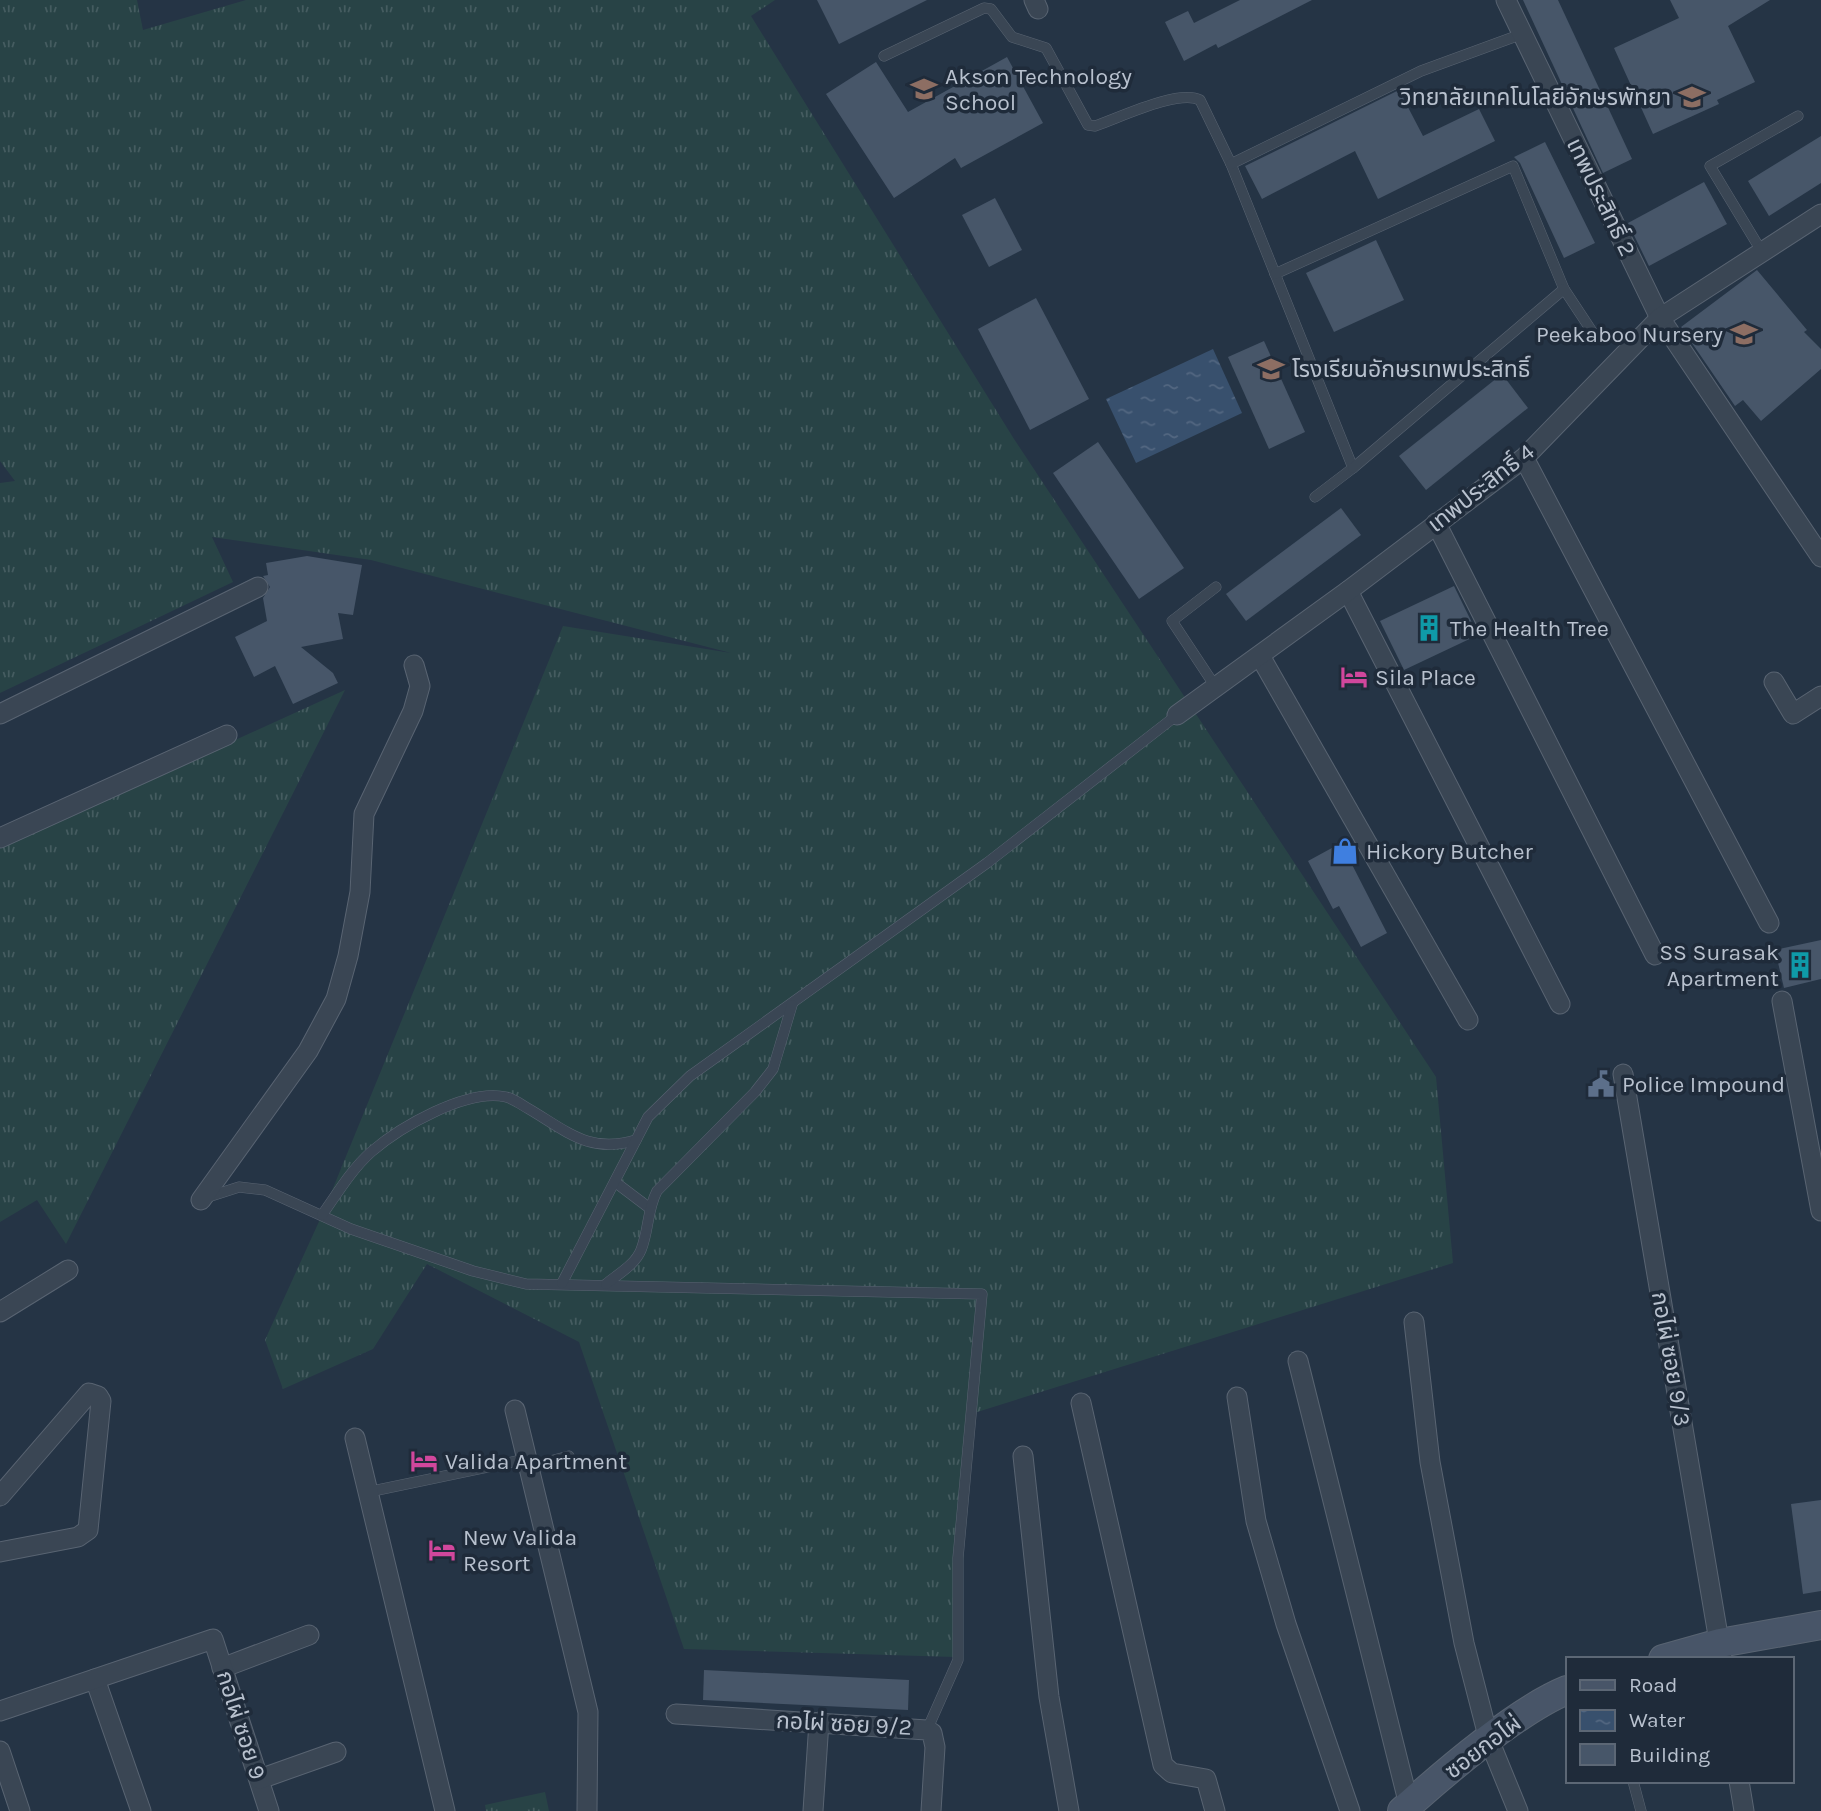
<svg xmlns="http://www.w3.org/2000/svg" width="1821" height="1811" font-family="Karla,'Noto Sans Thai',sans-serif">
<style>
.grass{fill:url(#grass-tufts)}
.water{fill:url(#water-ripples)}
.building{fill:#475669}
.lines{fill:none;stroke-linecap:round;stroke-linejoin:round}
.lane-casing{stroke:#596472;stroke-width:11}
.street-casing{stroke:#596472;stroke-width:21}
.secondary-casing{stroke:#596472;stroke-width:30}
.lane{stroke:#3a4654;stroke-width:10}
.street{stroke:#3a4654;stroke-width:19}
.secondary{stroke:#485568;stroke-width:28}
.labels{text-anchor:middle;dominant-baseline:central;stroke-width:7;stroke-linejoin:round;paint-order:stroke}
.poi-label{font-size:23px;fill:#b8c1ce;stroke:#1f2b3a;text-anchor:start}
.street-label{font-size:23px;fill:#b8c1ce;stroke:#1f2b3a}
</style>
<defs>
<pattern id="grass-tufts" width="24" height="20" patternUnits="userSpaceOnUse" patternTransform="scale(1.75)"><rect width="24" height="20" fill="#284346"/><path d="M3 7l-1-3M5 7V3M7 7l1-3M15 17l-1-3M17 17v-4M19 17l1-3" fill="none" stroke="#455c60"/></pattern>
<pattern id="water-ripples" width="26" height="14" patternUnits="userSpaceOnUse" patternTransform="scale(1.75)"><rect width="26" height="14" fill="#38506d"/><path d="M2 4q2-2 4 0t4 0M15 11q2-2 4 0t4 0" fill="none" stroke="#536781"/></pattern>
</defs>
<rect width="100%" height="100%" fill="#253445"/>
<g class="grass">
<polygon points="0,0 137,0 143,30 246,0 775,0 751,16 1014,439 1436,1077 1453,1263 974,1413 956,1657 684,1649 579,1342 427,1264 373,1349 283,1389 265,1340 322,1215 563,626 731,653 371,560 212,537 233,582 0,693 0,483 15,481 0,461"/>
<polygon points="345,690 66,1244 37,1200 0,1222 0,847"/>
<polygon points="545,1792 549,1811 486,1811 485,1805"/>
</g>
<polygon class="water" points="1213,349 1242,413 1136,463 1106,399"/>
<g class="building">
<polygon points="817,0 927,0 839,44"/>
<polygon points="1240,0 1312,0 1218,48 1216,44 1184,61 1165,22 1188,11 1194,23"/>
<polygon points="1523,0 1558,0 1632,159 1603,173"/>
<polygon points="1670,0 1770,0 1728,26 1755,82 1717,100 1719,104 1653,134 1614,48 1679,18"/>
<polygon points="1007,57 1043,123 961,168 955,158 894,198 826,94 876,62 908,112"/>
<polygon points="1399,90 1423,136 1479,109 1495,141 1378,199 1355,151 1262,199 1245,166"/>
<polygon points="1821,136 1821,183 1769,216 1748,181"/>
<polygon points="1545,142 1595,243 1564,258 1520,163 1514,157"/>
<polygon points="1704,182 1727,224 1649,266 1628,223"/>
<polygon points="995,198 1022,250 989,267 962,215"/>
<polygon points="1376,240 1404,300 1334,332 1306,273"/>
<polygon points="1757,270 1807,330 1804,332 1821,349 1821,369 1761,421 1743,400 1735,406 1681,327"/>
<polygon points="1036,298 1089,399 1030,430 978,329"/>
<polygon points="1264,341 1305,432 1269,449 1228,357"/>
<polygon points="1502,374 1528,408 1426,490 1399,456"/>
<polygon points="1098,442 1184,568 1139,599 1053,473"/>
<polygon points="1341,508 1361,535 1246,621 1226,594"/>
<polygon points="307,556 362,565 353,615 338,613 343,639 301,647 333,673 338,683 293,704 275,666 254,677 235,637 267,621 263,598 270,587 263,576 268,575 266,563"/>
<polygon points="1454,586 1478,635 1404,670 1380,621"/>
<polygon points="1341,843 1387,933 1361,947 1339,906 1333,909 1308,861"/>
<polygon points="1821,940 1821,979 1784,988 1775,950"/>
<polygon points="1821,1500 1821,1591 1803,1594 1791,1504"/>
<polygon points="704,1670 909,1680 908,1710 703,1700"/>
</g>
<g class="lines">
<defs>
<g id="lane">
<path d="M 884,56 L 984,8 L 991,9 L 1012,37 L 1046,48 L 1088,125 L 1095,126 C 1119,118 1178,89 1200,100 L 1231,164 L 1353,468 L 1315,497"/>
<polyline points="1231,164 1421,71 1522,34"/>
<polyline points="1762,252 1710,166 1798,116"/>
<polyline points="1275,274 1513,166 1564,289 1353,468"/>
<polyline points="1564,289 1597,339"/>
<polyline points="1215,686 1172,621 1216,587"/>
<polyline points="615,1182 648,1207"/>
<polyline points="208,1197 239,1187 265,1190 351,1229 473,1271 526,1284 982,1294 958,1558 958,1660 927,1730"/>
<path d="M 322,1215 C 337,1194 351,1170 371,1152 C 400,1127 467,1088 506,1097 C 514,1099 522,1105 529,1109 C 568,1132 590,1154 636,1140"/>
<polyline points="562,1283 648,1117 690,1076 987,863 1177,715"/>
<path d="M 606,1284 C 618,1274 635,1265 641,1250 C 649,1230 647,1210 657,1191 L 755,1092 L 773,1069 L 792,1005"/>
<polyline points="528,1467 569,1456"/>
<polyline points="368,1492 526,1459"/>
<polyline points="1633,1781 1641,1811"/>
</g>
<g id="street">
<polyline points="1034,0 1038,9"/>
<polyline points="1506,0 1660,318 1821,557"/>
<polyline points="1524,458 1769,923"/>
<polyline points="1436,523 1655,955"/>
<polyline points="1348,591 1560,1004"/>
<polyline points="1260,656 1468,1020"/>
<polyline points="1774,682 1793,714 1821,696"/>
<polyline points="0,714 258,587"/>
<polyline points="1177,715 1348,591 1524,458 1660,318 1821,214"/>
<polyline points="0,838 227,735"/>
<polyline points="1782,1001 1821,1211"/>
<polyline points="1623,1074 1722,1659"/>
<polyline points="201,1200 308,1051 336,999 348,956 360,892 364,814 413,711 420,686 414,665"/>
<polyline points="0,1312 68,1270"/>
<polyline points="1414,1322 1430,1462 1464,1643 1489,1740 1518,1811"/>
<polyline points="1298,1361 1409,1805"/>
<polyline points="1237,1397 1256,1521 1286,1624 1350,1811"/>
<polyline points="1081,1403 1163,1765 1172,1773 1206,1779 1215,1811"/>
<polyline points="515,1410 588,1712 587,1811"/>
<polyline points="355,1438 445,1811"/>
<polyline points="1023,1456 1049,1697 1069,1811"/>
<polyline points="0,1496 89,1393 98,1396 101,1401 88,1530 78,1537 0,1552"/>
<polyline points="222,1668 309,1635"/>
<polyline points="95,1679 141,1811"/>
<polyline points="0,1711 213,1639 269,1811"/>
<polyline points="676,1714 927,1730 932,1733 935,1747 931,1811"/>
<polyline points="0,1751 20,1811"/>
<polyline points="260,1779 336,1752"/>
<polyline points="1739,1781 1744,1811"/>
<polyline points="813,1811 819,1722"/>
</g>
<g id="secondary">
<polyline points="1663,1659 1720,1643 1821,1625"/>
<path d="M 1402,1811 C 1443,1774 1518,1710 1567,1690"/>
</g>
</defs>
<use href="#lane" class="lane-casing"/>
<use href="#street" class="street-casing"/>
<use href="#secondary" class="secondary-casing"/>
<use href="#lane" class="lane"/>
<use href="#street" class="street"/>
<use href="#secondary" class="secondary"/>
</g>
<defs>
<symbol id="school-bare" viewBox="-9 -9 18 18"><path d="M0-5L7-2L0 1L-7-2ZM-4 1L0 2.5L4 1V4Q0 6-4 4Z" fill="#8d6e63" stroke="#1f2b3a" stroke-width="2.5" paint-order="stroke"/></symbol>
<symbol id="university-bare" viewBox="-9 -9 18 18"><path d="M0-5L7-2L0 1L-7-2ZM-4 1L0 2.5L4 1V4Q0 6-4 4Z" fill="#8d6e63" stroke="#1f2b3a" stroke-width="2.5" paint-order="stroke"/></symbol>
<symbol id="building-bare" viewBox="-9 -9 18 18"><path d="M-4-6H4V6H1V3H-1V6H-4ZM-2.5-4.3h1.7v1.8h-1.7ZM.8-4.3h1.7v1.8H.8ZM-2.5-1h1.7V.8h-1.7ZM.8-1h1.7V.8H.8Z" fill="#0f9aa8" stroke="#1f2b3a" stroke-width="2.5" paint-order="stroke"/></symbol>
<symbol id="hotel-bare" viewBox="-9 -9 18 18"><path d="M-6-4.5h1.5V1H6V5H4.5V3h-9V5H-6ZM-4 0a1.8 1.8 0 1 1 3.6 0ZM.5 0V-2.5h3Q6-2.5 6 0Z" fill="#d1479c" stroke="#1f2b3a" stroke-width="2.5" paint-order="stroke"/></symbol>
<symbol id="shop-bare" viewBox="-9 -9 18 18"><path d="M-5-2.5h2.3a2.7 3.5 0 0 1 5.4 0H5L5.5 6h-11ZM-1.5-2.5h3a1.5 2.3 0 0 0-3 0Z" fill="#3f7fe0" stroke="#1f2b3a" stroke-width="2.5" paint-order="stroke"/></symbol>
<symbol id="civic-bare" viewBox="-9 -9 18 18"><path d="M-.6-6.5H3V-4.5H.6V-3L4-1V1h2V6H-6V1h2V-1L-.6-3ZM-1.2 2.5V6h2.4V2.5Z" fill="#5c6f8a" stroke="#1f2b3a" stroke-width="2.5" paint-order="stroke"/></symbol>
</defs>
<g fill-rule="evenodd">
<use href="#school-bare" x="905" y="70" width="38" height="38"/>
<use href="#university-bare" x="1673" y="78" width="38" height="38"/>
<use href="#school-bare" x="1725" y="315" width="38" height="38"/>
<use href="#school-bare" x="1252" y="350" width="38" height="38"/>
<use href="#building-bare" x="1410" y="609" width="38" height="38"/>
<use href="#hotel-bare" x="1335" y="658" width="38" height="38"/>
<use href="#shop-bare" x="1326" y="832" width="38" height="38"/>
<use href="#building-bare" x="1781" y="946" width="38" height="38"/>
<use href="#civic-bare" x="1582" y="1065" width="38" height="38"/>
<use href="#hotel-bare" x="405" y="1442" width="38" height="38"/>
<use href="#hotel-bare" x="423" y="1531" width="38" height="38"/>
</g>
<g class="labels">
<g class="poi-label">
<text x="945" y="76">Akson Technology<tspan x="945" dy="26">School</tspan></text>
<text x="1671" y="97" text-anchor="end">วิทยาลัยเทคโนโลยีอักษรพัทยา</text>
<text x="1723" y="334" text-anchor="end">Peekaboo Nursery</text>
<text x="1292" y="369">โรงเรียนอักษรเทพประสิทธิ์</text>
<text x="1450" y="628">The Health Tree</text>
<text x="1375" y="677">Sila Place</text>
<text x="1366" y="851">Hickory Butcher</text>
<text x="1779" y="952" text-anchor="end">SS Surasak<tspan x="1779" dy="26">Apartment</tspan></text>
<text x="1622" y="1084">Police Impound</text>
<text x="445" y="1461">Valida Apartment</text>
<text x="463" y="1537">New Valida<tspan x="463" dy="26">Resort</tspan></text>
</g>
<g class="street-label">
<text transform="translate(1601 197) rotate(64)">เทพประสิทธิ์ 2</text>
<text transform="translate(1481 488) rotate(-38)">เทพประสิทธิ์ 4</text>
<text transform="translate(1671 1359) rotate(80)">กอไผ่ ซอย 9/3</text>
<text transform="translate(844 1724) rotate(3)">กอไผ่ ซอย 9/2</text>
<text transform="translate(241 1725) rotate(72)">กอไผ่ ซอย 9</text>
<text transform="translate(1483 1747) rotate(-37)">ซอยกอไผ่</text>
</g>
</g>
<rect x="1566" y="1657" width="228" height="126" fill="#1f2b3a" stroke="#5c6775" stroke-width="2"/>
<rect x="1580" y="1680" width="35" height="10" fill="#485568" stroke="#5c6775" stroke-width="2"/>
<text x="1629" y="1692" font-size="21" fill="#b8c1ce">Road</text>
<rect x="1580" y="1710" width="35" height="21" fill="url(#water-ripples)" stroke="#5c6775" stroke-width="2"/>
<text x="1629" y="1727" font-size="21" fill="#b8c1ce">Water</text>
<rect x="1580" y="1744" width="35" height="21" fill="#475669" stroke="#5c6775" stroke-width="2"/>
<text x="1629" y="1762" font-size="21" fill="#b8c1ce">Building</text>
</svg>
